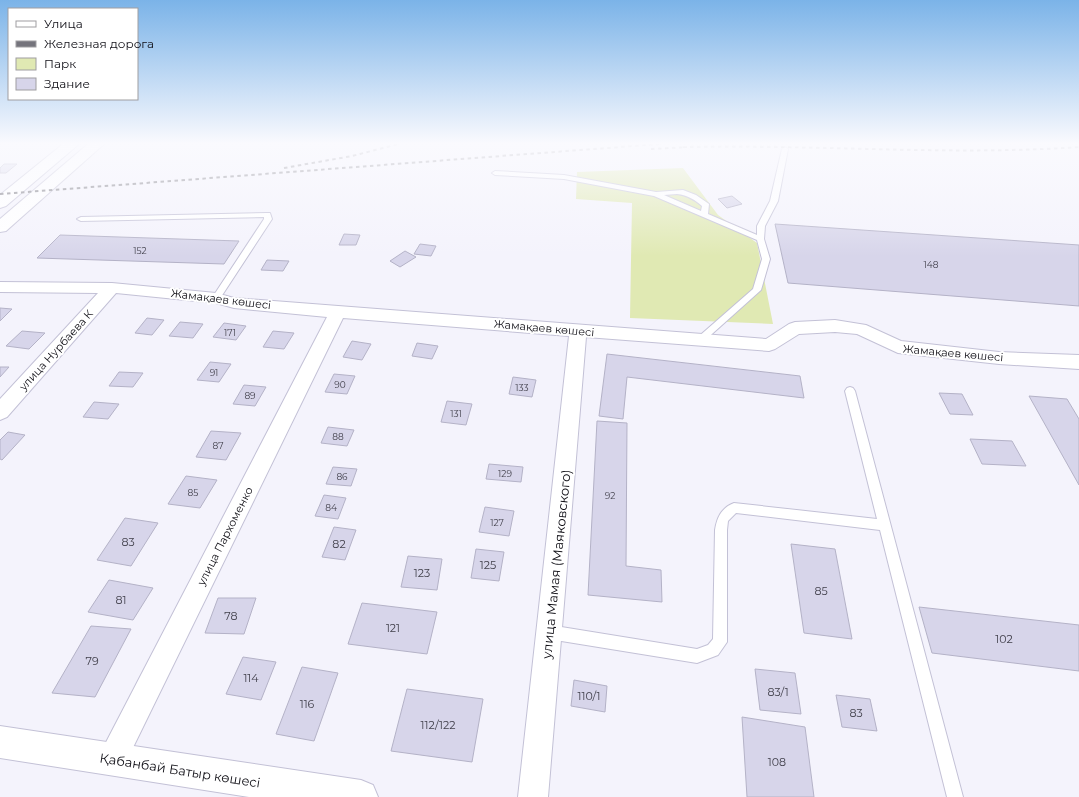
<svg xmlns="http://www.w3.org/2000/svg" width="1079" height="797" font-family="Montserrat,sans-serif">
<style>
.green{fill:#e0e9b3}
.building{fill:#d7d5ea;stroke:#b4b2c7}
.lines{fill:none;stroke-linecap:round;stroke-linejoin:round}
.lane-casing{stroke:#c3c1d6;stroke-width:2}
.street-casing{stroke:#c3c1d6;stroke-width:2}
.secondary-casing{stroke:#c3c1d6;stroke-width:2}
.highway-casing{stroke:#c3c1d6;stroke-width:2}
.lane{fill:#fff;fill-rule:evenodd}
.street{fill:#fff;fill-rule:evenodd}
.secondary{fill:#fff;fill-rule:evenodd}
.highway{fill:#fff;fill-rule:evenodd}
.rail{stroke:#75747c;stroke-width:2;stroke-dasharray:3.5 3.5;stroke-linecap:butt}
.labels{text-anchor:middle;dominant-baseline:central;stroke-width:4;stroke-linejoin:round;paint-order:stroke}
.number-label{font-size:9px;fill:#403f4a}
.street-label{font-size:11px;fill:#0e0d14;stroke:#fff}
.near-number-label{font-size:11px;fill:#403f4a}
.near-street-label{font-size:13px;fill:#0e0d14;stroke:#fff}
</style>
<rect width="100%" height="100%" fill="#f4f3fc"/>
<polygon class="green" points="683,168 718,215 757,243 773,324 630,318 632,203 576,199 577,172"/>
<g class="building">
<polygon points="4,164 17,164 6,173 0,173 0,168"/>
<polygon points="732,196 742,204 727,208 718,199"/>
<polygon points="775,224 1079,245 1079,306 788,283"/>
<polygon points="344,234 360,235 356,245 339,245"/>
<polygon points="60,235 239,241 224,264 37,258"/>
<polygon points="420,244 436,246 431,256 414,254"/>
<polygon points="405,251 416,257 400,267 390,261"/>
<polygon points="267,260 289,261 283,271 261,270"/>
<polygon points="0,308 12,309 0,321"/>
<polygon points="147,318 164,320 152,335 135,333"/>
<polygon points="180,322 203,324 193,338 169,336"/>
<polygon points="224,323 246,326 236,340 213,337"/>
<polygon points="22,331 45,333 29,349 6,346"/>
<polygon points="273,331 294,333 284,349 263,347"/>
<polygon points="352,341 371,344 362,360 343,357"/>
<polygon points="417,343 438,346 432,359 412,356"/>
<polygon points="607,354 800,376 804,398 627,377 623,419 599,416"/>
<polygon points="210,362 231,364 219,382 197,380"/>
<polygon points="0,367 9,367 0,377"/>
<polygon points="119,372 143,373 133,387 109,386"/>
<polygon points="334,374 355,376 347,394 325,392"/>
<polygon points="513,377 536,380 532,397 509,394"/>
<polygon points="244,385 266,387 255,406 233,404"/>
<polygon points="939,393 962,394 973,415 950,414"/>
<polygon points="1029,396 1067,399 1079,419 1079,485"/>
<polygon points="447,401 472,404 466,425 441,422"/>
<polygon points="94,402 119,404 108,419 83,417"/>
<polygon points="597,421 627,423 626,566 661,570 662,602 588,595"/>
<polygon points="328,427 354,430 347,446 321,443"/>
<polygon points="211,431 241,433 226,460 196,457"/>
<polygon points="8,432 25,435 2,460 0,459 0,440"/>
<polygon points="970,439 1012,441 1026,466 982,464"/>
<polygon points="489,464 523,467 521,482 486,479"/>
<polygon points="333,467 357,469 351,486 326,484"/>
<polygon points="186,476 217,480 200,508 168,504"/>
<polygon points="324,495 346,498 338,519 315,516"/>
<polygon points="485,507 514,511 509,536 479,532"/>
<polygon points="125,518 158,523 131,566 97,560"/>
<polygon points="334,527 356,530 345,560 322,557"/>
<polygon points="791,544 835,549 852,639 804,633"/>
<polygon points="476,549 504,552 499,581 471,578"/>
<polygon points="408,556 442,559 437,590 401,587"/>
<polygon points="109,580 153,588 133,620 88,612"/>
<polygon points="218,598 256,598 244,634 205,633"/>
<polygon points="362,603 437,612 427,654 348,644"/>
<polygon points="919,607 1079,625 1079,671 932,653"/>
<polygon points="91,626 131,629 95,697 52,693"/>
<polygon points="243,657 276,662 261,700 226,694"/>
<polygon points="302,667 338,673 314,741 276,734"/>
<polygon points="755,669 795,673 801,714 760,710"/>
<polygon points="574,680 607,686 605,712 571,706"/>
<polygon points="407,689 483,699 472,762 391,751"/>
<polygon points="836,695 870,699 877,731 842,727"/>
<polygon points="742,717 805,727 814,797 747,797"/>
</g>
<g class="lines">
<defs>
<g id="lane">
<path d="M 785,147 L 788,149 L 778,201 L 765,226 L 764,239 L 770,259 L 761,290 L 703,342 L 697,342 L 695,340 L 697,338 L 753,289 L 762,259 L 757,240 L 654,196 L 564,179 L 495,175 L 492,173 L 495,171 L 564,175 L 656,192 L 683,190 L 696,195 L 709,204 L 708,214 L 757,235 L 757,226 L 770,201 L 782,149 ZM 677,194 C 688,195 695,200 702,206 L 701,211 L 664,195 Z"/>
<polygon points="267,213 270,213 272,219 219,300 216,301 212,298 264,219 264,217 81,221 77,219 81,217"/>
<path d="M 850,387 L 853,388 L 855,391 L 963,797 L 947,797 L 880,530 L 736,513 L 728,521 L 727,530 L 727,642 L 718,655 L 697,663 L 549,639 L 544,637 L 542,632 L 544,627 L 549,625 L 697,649 L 708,645 L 713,639 L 715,530 C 717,518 721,508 734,503 L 877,519 L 845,391 L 847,388 Z"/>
</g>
<polygon id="street" points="0,282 112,283 216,293 234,298 766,339 789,324 795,322 835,320 866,325 901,341 999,352 1079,355 1079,369 999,364 898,353 857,334 835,332 799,334 775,349 769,351 586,337 548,797 518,797 569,336 343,318 122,770 112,774 102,770 98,760 102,750 327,317 234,308 216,303 116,293 7,417 0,420 0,399 98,293 0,292"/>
<polygon id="secondary" points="0,726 361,780 373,785 378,797 249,797 0,758"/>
<g id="highway">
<polygon points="63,144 79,144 6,206 0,208 0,195"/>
<polygon points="88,144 104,144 6,231 0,232 0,219"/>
</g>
</defs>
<use href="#lane" class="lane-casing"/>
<use href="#street" class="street-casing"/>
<use href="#secondary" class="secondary-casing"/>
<use href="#highway" class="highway-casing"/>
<use href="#lane" class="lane"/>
<use href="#street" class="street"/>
<use href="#secondary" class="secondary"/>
<use href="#highway" class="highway"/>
<g class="rail">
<path d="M 683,147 C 815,144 948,156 1079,147"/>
<polyline points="651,149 687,147"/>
<polyline points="284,168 352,156 398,144"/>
<polyline points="0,194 659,144"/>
</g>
</g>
<linearGradient id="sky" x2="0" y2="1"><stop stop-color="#7bb3e8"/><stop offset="0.56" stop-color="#fafafe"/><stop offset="1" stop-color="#fafafe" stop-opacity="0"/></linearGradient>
<rect width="1079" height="256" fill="url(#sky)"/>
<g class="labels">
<g class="number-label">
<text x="140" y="250">152</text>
<text x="931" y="264">148</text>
<text x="230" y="332">171</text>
<text x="214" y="372">91</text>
<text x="340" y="384">90</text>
<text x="522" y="387">133</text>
<text x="250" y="395">89</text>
<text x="456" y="413">131</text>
<text x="338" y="436">88</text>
<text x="218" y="445">87</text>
<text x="505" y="473">129</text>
<text x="342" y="476">86</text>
<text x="193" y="492">85</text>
<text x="610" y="495">92</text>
<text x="331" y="507">84</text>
<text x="497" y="522">127</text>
</g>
<g class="street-label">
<text transform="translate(221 299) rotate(7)">Жамақаев көшесі</text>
<text transform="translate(544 328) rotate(5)">Жамақаев көшесі</text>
<text transform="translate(56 350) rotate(-48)">улица Нурбаева К</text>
<text transform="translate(953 353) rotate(5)">Жамақаев көшесі</text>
<text transform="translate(225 536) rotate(-63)">улица Пархоменко</text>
</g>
<g class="near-number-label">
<text x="128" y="542">83</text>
<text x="339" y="544">82</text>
<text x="488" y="565">125</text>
<text x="422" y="573">123</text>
<text x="821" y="591">85</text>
<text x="121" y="600">81</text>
<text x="231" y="616">78</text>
<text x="393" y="628">121</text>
<text x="1004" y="639">102</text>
<text x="92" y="661">79</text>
<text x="251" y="678">114</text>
<text x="778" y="692">83/1</text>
<text x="589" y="696">110/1</text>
<text x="307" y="704">116</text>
<text x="856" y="713">83</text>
<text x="438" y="725">112/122</text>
<text x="777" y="762">108</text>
</g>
<g class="near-street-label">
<text transform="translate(556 564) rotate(-84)">улица Мамая (Маяковского)</text>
<text transform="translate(180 770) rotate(9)">Қабанбай Батыр көшесі</text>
</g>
</g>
<rect x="8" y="8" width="130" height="92" fill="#ffffff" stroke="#9f9ea1"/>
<rect x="16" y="21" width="20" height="6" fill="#ffffff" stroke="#9f9ea1"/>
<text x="44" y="28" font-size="12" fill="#0e0d14">Улица</text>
<rect x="16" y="41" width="20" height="6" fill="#75747c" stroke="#9f9ea1"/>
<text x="44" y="48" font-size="12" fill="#0e0d14">Железная дорога</text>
<rect x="16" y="58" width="20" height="12" fill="#e0e9b3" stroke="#9f9ea1"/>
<text x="44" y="68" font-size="12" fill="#0e0d14">Парк</text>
<rect x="16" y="78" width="20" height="12" fill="#d7d5ea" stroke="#9f9ea1"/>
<text x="44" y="88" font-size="12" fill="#0e0d14">Здание</text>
</svg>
